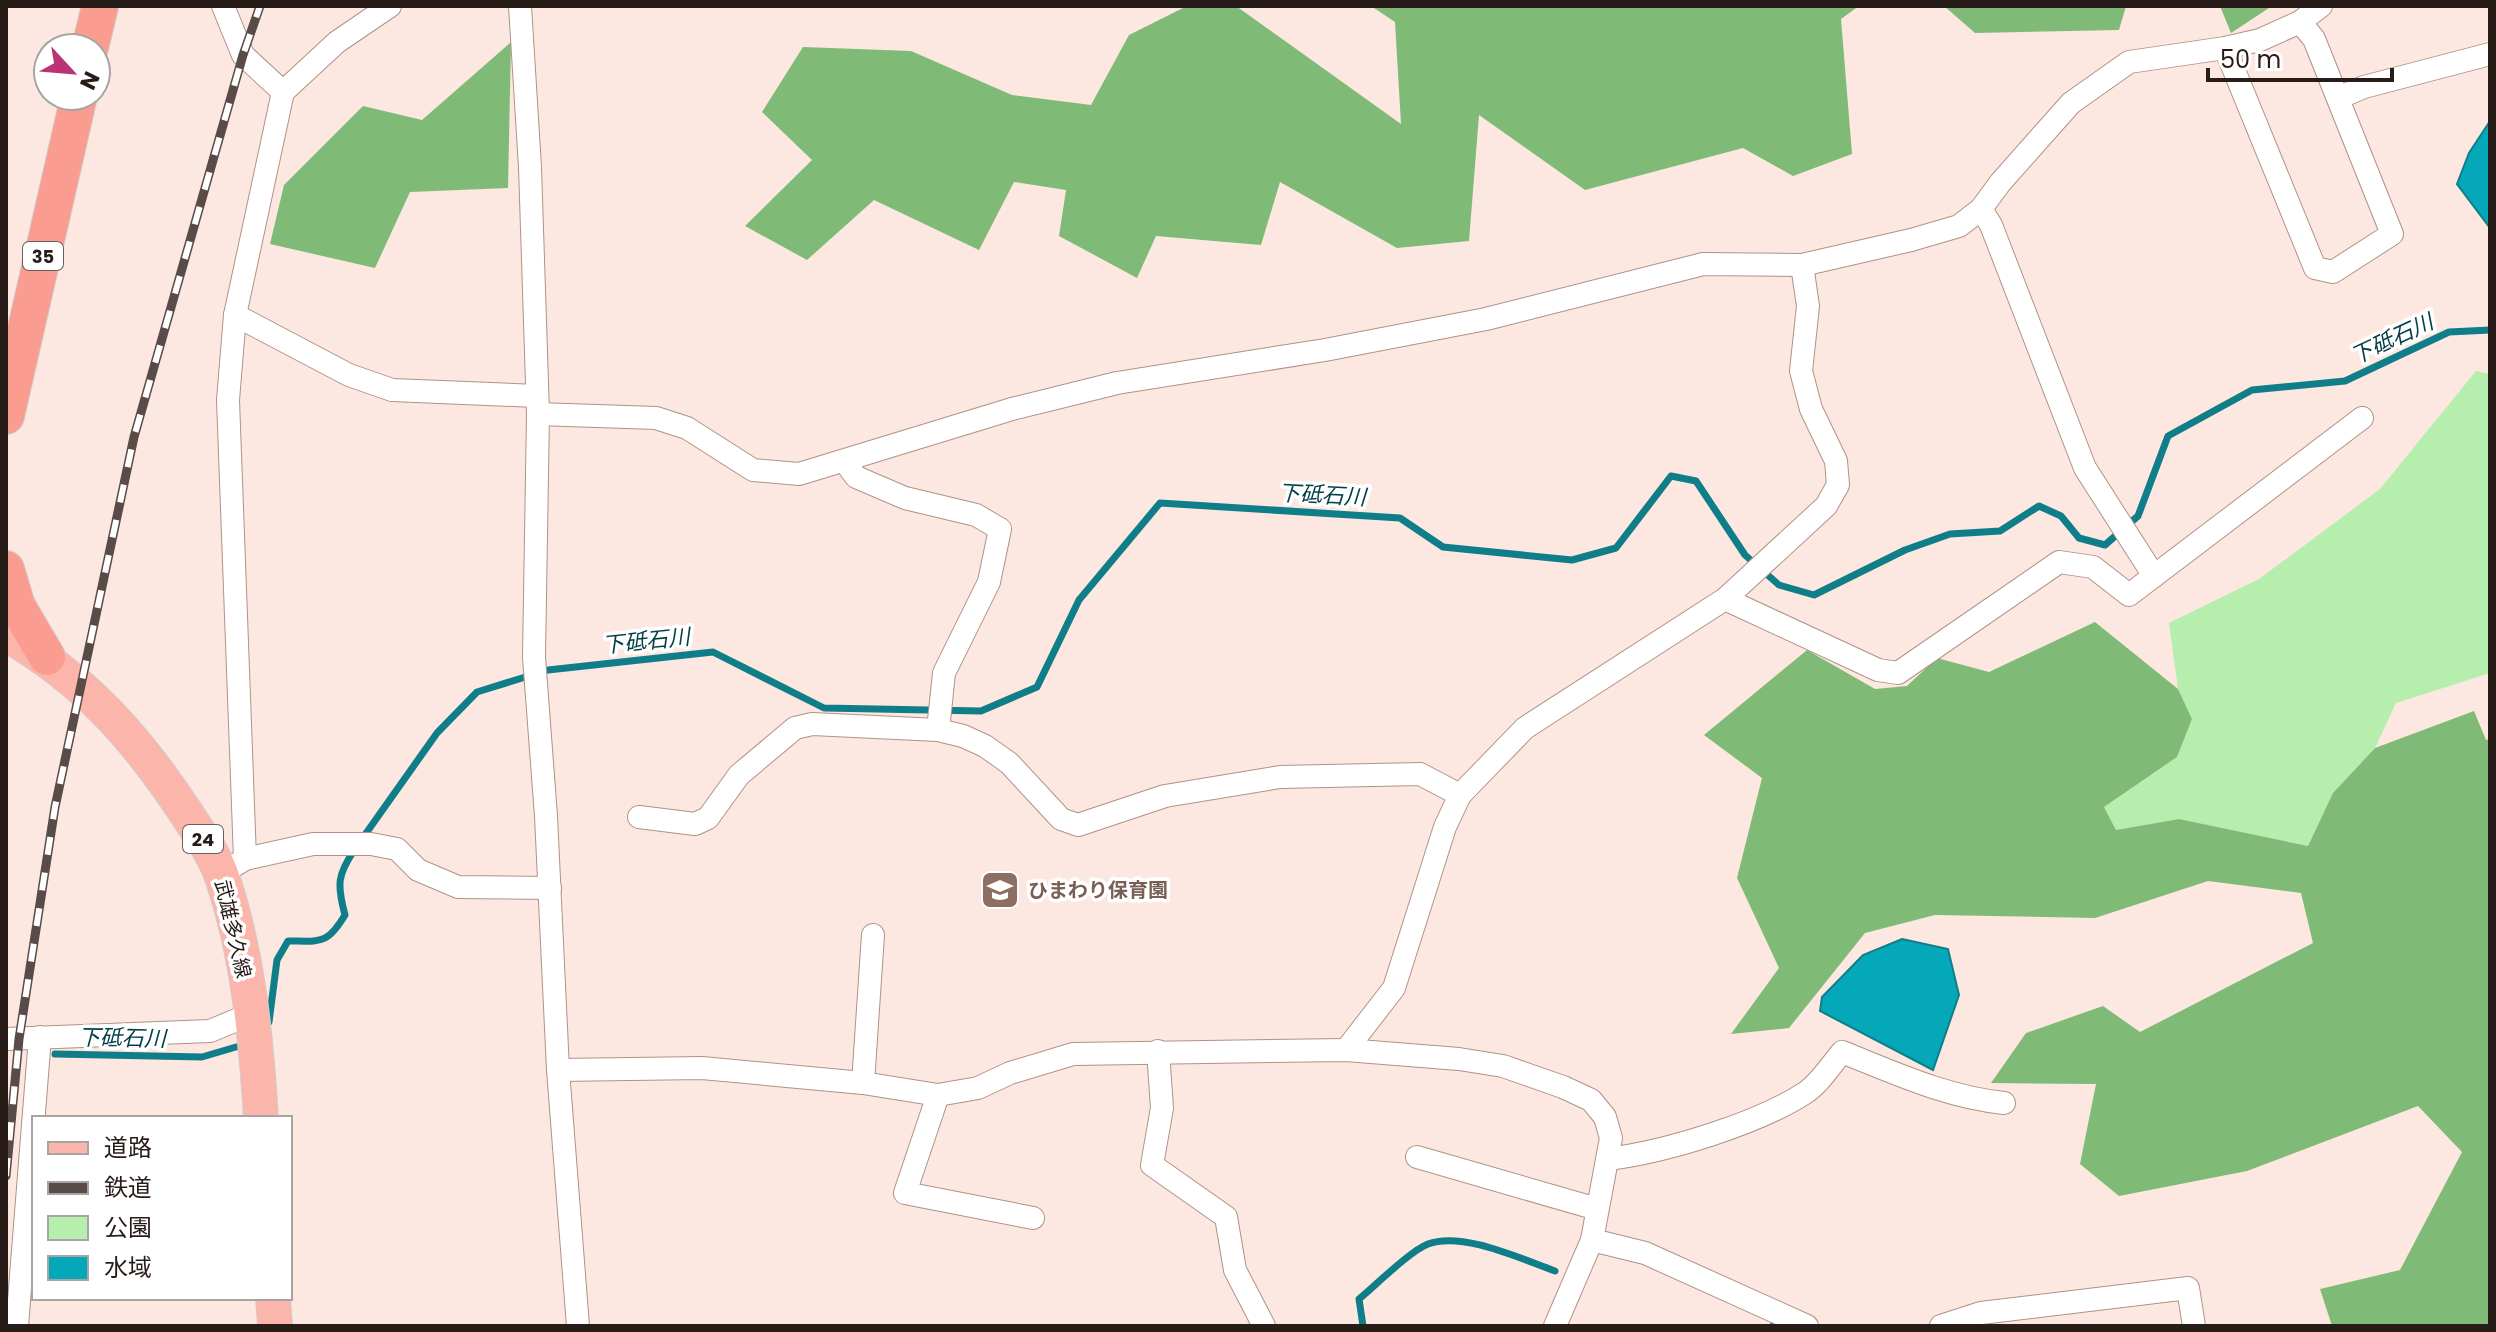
<svg xmlns="http://www.w3.org/2000/svg" width="2496" height="1332" font-family="Poppins,'Noto Sans JP',sans-serif">
<style>
.green{fill:#b6eeae}
.forest{fill:#7fbb76}
.water{fill:#05a8b8;stroke:#107e88;stroke-width:2}
.lines{fill:none;stroke-linecap:round;stroke-linejoin:round}
.stream{stroke:#107e88;stroke-width:7}
.minor-casing{stroke:#b09286;stroke-width:24}
.primary-casing{stroke:#d0cdcc;stroke-width:36}
.trunk-casing{stroke:#d0cdcc;stroke-width:38}
.minor{stroke:#fff;stroke-width:22}
.primary{stroke:#fbb5ab;stroke-width:34}
.trunk{stroke:#fa9c8f;stroke-width:36}
.rail-casing{stroke:#594b47;stroke-width:9}
.rail{stroke:#fff;stroke-width:6;stroke-dasharray:18;stroke-linecap:butt}
.labels{text-anchor:middle;dominant-baseline:central;stroke-width:7;stroke-linejoin:round;paint-order:stroke}
.shield{fill:#fff;stroke:#68605d;stroke-width:2}
.shield-label{font-size:18px;font-weight:bold;fill:#281c18}
.education-label{font-size:20px;font-weight:bold;fill:#785e54;stroke:#fff;text-anchor:start}
.street-label{font-size:20px;fill:#281c18;stroke:#fff}
.water-label{font-size:22px;font-style:italic;fill:#003f46;stroke:#fff}
</style>
<rect width="100%" height="100%" fill="#fce8e0"/>
<polygon class="green" points="2476,371 2490,374 2490,673 2396,703 2375,748 2333,793 2308,846 2179,819 2116,830 2104,807 2177,757 2192,719 2178,689 2169,623 2259,579 2380,489"/>
<g class="forest">
<polygon points="1187,6 1236,6 1401,124 1395,22 1371,6 1859,6 1841,19 1852,154 1793,176 1743,148 1585,190 1479,115 1469,241 1397,248 1280,182 1261,245 1156,236 1137,278 1059,236 1066,190 1014,182 979,250 874,200 807,260 745,226 812,160 762,112 803,47 911,51 1012,95 1091,105 1129,35"/>
<polygon points="1944,6 2126,6 2119,30 1975,33"/>
<polygon points="2220,6 2272,6 2231,33"/>
<polygon points="511,42 508,188 410,192 375,268 270,244 284,185 363,106 422,120"/>
<polygon points="2095,622 2178,689 2192,719 2177,757 2104,807 2116,830 2179,819 2308,846 2333,793 2375,748 2474,711 2486,740 2490,739 2490,1326 2332,1326 2320,1289 2400,1270 2462,1152 2418,1106 2247,1171 2119,1196 2080,1164 2096,1084 1991,1083 2026,1033 2103,1006 2140,1032 2313,943 2301,893 2208,881 2095,918 1935,915 1865,933 1789,1028 1731,1034 1779,968 1737,878 1762,778 1704,735 1807,650 1875,689 1907,686 1937,658 1989,672"/>
</g>
<g class="water">
<polygon points="2490,121 2490,228 2457,184 2469,153"/>
<polygon points="1902,939 1948,949 1959,995 1933,1070 1820,1011 1822,997 1863,955"/>
</g>
<g class="lines">
<g class="stream">
<polyline points="362,839 437,733 477,692 548,670 713,652 824,708 981,711 1037,687 1079,600 1160,503 1400,518 1443,547 1572,560 1616,548 1671,476 1696,481 1745,555 1779,585 1814,595 1905,550 1950,534 2000,531 2039,506 2061,516 2079,538 2105,545 2138,516 2168,436 2252,390 2345,381 2449,332 2490,330"/>
<path d="M 269,1022 L 277,960 L 288,941 C 321,941 327,945 345,915 C 337,885 337,875 355,849"/>
<polyline points="55,1054 202,1057 236,1047"/>
<polyline points="1774,1323 1780,1326"/>
<path d="M 1363,1326 L 1359,1299 C 1376,1285 1410,1251 1428,1244 C 1462,1231 1521,1259 1555,1271"/>
</g>
<defs>
<g id="minor">
<polyline points="223,6 243,55 283,92"/>
<polyline points="520,6 530,167 538,414 534,657 546,816 558,1070 578,1326"/>
<polyline points="2225,48 2315,268 2333,272 2392,234 2314,39 2300,22"/>
<polyline points="2338,98 2364,87 2490,54"/>
<polyline points="1981,209 1991,225 2085,468 2154,576"/>
<polyline points="235,315 349,375 392,390 537,396"/>
<polyline points="538,414 656,418 687,428 753,470 799,474 1012,409 1117,383 1325,350 1486,319 1703,264 1802,265 1911,240 1959,226 1981,209 2000,183 2071,103 2129,62 2225,48 2260,40 2300,22 2321,6"/>
<polyline points="845,462 856,477 905,498 976,515 1000,529 989,582 944,673 938,730"/>
<polyline points="1725,599 1878,670 1898,673 2059,562 2093,567 2129,595 2362,418"/>
<polyline points="639,817 695,824 708,818 739,775 795,728 812,724 938,730 963,736 985,746 1009,763 1061,819 1078,825 1165,796 1280,777 1420,774 1460,795"/>
<polyline points="245,859 313,844 371,844 397,849 418,870 458,887 550,888"/>
<polyline points="221,874 245,859 228,400 235,315 283,92 337,42 390,6"/>
<polyline points="6,1039 210,1031 251,1014"/>
<polyline points="1346,1050 1394,988 1445,827 1460,795 1525,728 1725,599 1826,506 1838,485 1836,461 1811,409 1801,371 1808,306 1802,265"/>
<polyline points="1158,1051 1162,1108 1152,1165 1226,1217 1235,1270 1264,1326"/>
<polyline points="558,1070 702,1068 863,1083 938,1095 978,1088 1010,1073 1073,1054 1346,1050 1459,1059 1503,1066 1563,1087 1591,1100 1605,1117 1611,1138 1592,1240 1555,1326"/>
<polyline points="863,1083 873,935"/>
<polyline points="938,1095 905,1193 1033,1218"/>
<polyline points="1417,1157 1597,1209"/>
<path d="M 1608,1159 C 1665,1152 1757,1124 1805,1093 C 1819,1084 1831,1065 1842,1052 C 1895,1073 1946,1097 2004,1103"/>
<polyline points="1592,1240 1645,1253 1807,1326"/>
<polyline points="17,1326 40,1037"/>
<polyline points="1941,1326 1981,1313 2188,1288 2194,1326"/>
</g>
<g id="primary">
<path d="M 6,634 C 85,680 136,737 186,813 C 199,833 214,854 222,877 C 248,954 256,1037 261,1118"/>
<polyline points="273,1298 275,1326"/>
</g>
<g id="trunk">
<polyline points="90,48 100,6"/>
<polyline points="6,416 79,96"/>
<polyline points="6,569 17,606 47,657"/>
</g>
</defs>
<use href="#minor" class="minor-casing"/>
<use href="#primary" class="primary-casing"/>
<use href="#trunk" class="trunk-casing"/>
<use href="#minor" class="minor"/>
<use href="#primary" class="primary"/>
<use href="#trunk" class="trunk"/>
<defs>
<polyline id="rail" points="6,1176 19,1039 55,807 134,437 243,55 260,6"/>
</defs>
<use href="#rail" class="rail-casing"/>
<use href="#rail" class="rail"/>
</g>
<defs>
<symbol id="school-square" viewBox="-11 -11 22 22"><rect x="-9" y="-9" width="18" height="18" rx="4" fill="#8d6e63" stroke="#fff"/><path d="M0-5L7-2L0 1L-7-2ZM-4 1L0 2.5L4 1V4Q0 6-4 4Z" fill="#fff"/></symbol>
</defs>
<g fill-rule="evenodd">
<use href="#school-square" x="978" y="868" width="44" height="44"/>
</g>
<g class="labels">
<g class="shield">
<rect x="23" y="242" width="40" height="28" rx="6"/>
<rect x="183" y="825" width="40" height="28" rx="6"/>
</g>
<g class="shield-label">
<text x="43" y="256">35</text>
<text x="203" y="839">24</text>
</g>
<g class="education-label">
<text x="1028" y="890">ひまわり保育園</text>
</g>
<g class="street-label">
<text transform="translate(233 929) rotate(77)">武雄多久線</text>
</g>
<g class="water-label">
<text transform="translate(2392 339) rotate(-25)">下砥石川</text>
<text transform="translate(1322 495) rotate(3)">下砥石川</text>
<text transform="translate(646 641) rotate(-6)">下砥石川</text>
<text transform="translate(122 1038) rotate(1)">下砥石川</text>
</g>
</g>
<rect width="2496" height="1332" fill="none" stroke="#281c18" stroke-width="16"/>
<rect x="32" y="1116" width="260" height="184" fill="#ffffff" stroke="#a9a4a3" stroke-width="2"/>
<rect x="48" y="1142" width="40" height="12" fill="#fbb5ab" stroke="#a9a4a3" stroke-width="2"/>
<text x="104" y="1156" font-size="24" fill="#281c18">道路</text>
<rect x="48" y="1182" width="40" height="12" fill="#594b47" stroke="#a9a4a3" stroke-width="2"/>
<text x="104" y="1196" font-size="24" fill="#281c18">鉄道</text>
<rect x="48" y="1216" width="40" height="24" fill="#b6eeae" stroke="#a9a4a3" stroke-width="2"/>
<text x="104" y="1236" font-size="24" fill="#281c18">公園</text>
<rect x="48" y="1256" width="40" height="24" fill="#05a8b8" stroke="#a9a4a3" stroke-width="2"/>
<text x="104" y="1276" font-size="24" fill="#281c18">水域</text>
<g transform="translate(72 72) rotate(116)"><circle r="38" fill="#ffffff" stroke="#a9a4a3" stroke-width="2"/>
<path d="M0-6L14 30L0 20L-14 30Z" fill="#ba3374"/>
<text y="-12" font-size="22" font-weight="bold" text-anchor="middle" fill="#281c18">N</text>
</g>
<path d="M2208 68v12h184v-12" fill="none" stroke="#281c18" stroke-width="4"/>
<text x="2220" y="68" font-size="24" fill="#281c18" stroke="#ffffff" stroke-width="6" paint-order="stroke">50 m</text>
</svg>
